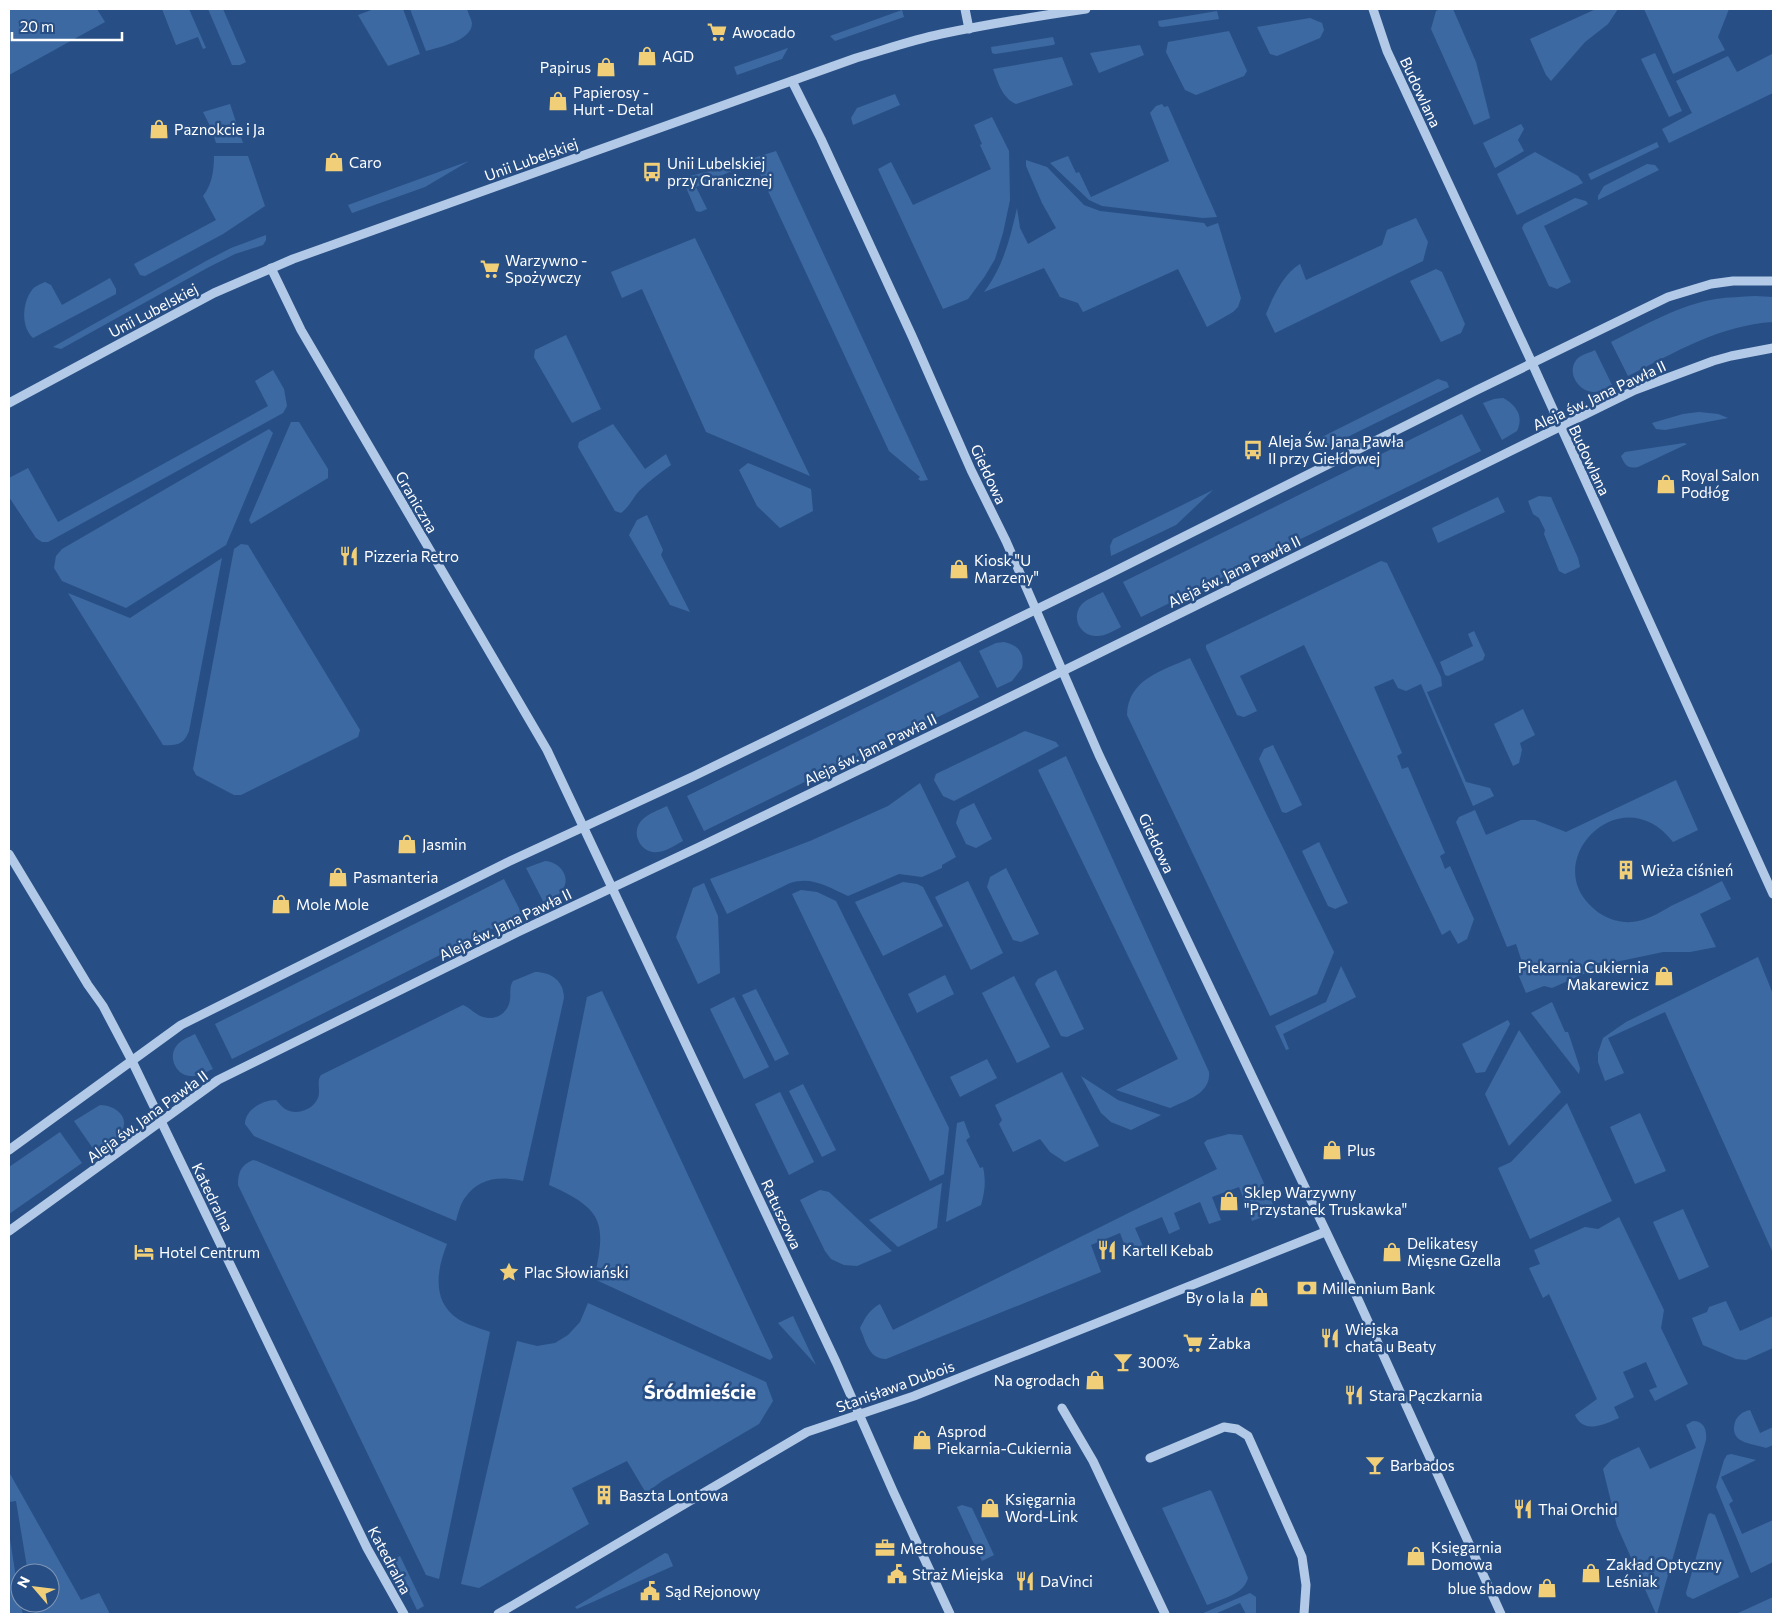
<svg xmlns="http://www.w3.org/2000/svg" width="1782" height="1623" font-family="Commissioner,sans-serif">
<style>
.green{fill:#3c69a2}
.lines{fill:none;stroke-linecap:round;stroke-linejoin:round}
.minor{stroke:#b2cae8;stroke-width:9}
.labels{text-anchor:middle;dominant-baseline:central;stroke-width:5;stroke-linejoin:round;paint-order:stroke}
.poi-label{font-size:15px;fill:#fff;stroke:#284f85;text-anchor:start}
.street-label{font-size:15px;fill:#fff;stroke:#284f85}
.district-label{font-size:20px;font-weight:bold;fill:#fff;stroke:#284f85}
</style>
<rect width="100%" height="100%" fill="#284f85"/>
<g class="green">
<polygon points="9,9 97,9 105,22 9,75"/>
<polygon points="162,9 189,9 206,48 203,49 198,37 176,45"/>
<polygon points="208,9 223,9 246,62 240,65 232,65"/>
<polygon points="374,9 403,9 420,54 388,66 358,15"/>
<path d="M 410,9 L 467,9 C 468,13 472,20 472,24 C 471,41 439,47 426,51 Z"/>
<polygon points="1441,9 1453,9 1476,62 1490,118 1474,125 1431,29 1436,11"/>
<polygon points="1596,9 1618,9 1608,24 1585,42 1551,81 1546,75 1530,39"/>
<polygon points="1644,9 1729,9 1718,37 1725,50 1673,74"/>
<polygon points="902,10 904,17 835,41 830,36"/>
<polygon points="1217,11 1219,19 1162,27 1159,26 1158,21"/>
<polygon points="1310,18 1322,23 1324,30 1320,38 1277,56 1270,54 1257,27"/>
<polygon points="1229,31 1247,71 1244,76 1196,95 1185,90 1166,52 1168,42"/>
<polygon points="1053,37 1055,44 1053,45 995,54 992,53 991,47"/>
<polygon points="1140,45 1144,55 1099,73 1090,53"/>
<polygon points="788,48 782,59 737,75 734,67"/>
<polygon points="1773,51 1773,93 1669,143 1662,129 1692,113 1676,81 1728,56 1737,72 1772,54"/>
<polygon points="1655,53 1682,111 1669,117 1641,59"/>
<path d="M 1062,57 L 1073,85 L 1016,104 C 1002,98 998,82 993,69 Z"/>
<polygon points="895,94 900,105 853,125 851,118 857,108"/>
<polygon points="230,104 243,143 216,143 212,130 203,112"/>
<polygon points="1162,104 1164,107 1168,106 1217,217 1203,218 1102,206 1089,200 1050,163 1068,156 1076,173 1079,172 1091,197 1169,161 1150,113 1156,106"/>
<polygon points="992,117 1009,151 1010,200 1003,233 995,259 985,276 968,299 943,309 878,169 891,162 913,205 991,169 980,145 982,144 974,125"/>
<polygon points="1521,124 1524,129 1518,140 1524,151 1495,168 1483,143"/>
<polygon points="1657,142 1659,147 1591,180 1588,174"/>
<polygon points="776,151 928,480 921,481 918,479 920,477 889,451 754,161 696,187 707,209 700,212 696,211 682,178 722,168"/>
<polygon points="1535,152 1578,176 1583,183 1517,215 1497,174"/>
<path d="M 214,156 L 248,156 L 265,206 L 223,234 L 145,276 L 140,275 L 134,264 L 216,220 L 203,196 C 212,185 214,170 214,156 Z"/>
<path d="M 1026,160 L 1047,167 L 1084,205 L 1100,211 L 1204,223 L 1207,227 L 1218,223 L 1241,298 L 1238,307 L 1233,312 L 1207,327 L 1178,269 L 1083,312 L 1078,303 L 1060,297 L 1044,268 L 984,292 C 1003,267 1010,239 1017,208 L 1020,228 L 1028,244 L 1056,228 L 1042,203 L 1026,166 Z"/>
<polygon points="469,161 425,187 352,213 348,205"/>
<polygon points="1647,164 1655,165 1659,170 1598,200 1598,196 1604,186"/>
<polygon points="1575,198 1586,201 1588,204 1544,226 1571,282 1557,289 1549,286 1522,228 1524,224"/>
<path d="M 1416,218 L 1428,242 L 1423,261 L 1275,333 L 1266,314 C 1273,297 1283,274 1300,264 L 1306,280 L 1382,245 L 1387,230 Z"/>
<polygon points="266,235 266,240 263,245 235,254 209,267 61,349 53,347 206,261 231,248"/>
<polygon points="695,238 810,476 706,432 642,289 622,298 611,272"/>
<polygon points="1436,269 1442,272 1465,324 1461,333 1441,342 1410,281"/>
<path d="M 110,278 L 116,289 L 116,294 L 33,338 C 21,327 22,303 32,290 C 35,286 41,284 45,282 L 51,285 L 62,305 Z"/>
<path d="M 1755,296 L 1773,297 L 1773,322 C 1720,325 1674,353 1628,376 L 1611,342 C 1645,325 1679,305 1716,299 C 1729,297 1742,297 1755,296 Z"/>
<polygon points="566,335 601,409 572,423 534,357 535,350"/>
<path d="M 1595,350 L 1612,385 C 1606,388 1601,392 1593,392 C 1578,391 1566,372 1577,359 C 1582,354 1590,353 1595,350 Z"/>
<polygon points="273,370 284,389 287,406 283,413 48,542 42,542 36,538 9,497 9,478 28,468 58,522 268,406 255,381"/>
<polygon points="1438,379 1447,382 1449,387 1321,450 1302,447"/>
<path d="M 1503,398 C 1516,405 1524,416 1517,431 L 1502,440 L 1483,403 L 1494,399 Z"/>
<polygon points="1699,412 1718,414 1728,418 1665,430 1656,429 1652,423 1683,414"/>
<polygon points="1462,414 1481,451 1141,617 1123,582"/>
<polygon points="291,422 299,422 328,469 328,478 251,524 249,520"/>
<path d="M 613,424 L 645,469 L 666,454 L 671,465 C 660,473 649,481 639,491 C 632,499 630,506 621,513 L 615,511 L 578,447 L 579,442 Z"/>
<polygon points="269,429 273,433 226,545 126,608 62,581 54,568 56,556 62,549"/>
<path d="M 1684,443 L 1687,444 L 1638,467 C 1627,469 1625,465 1621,456 L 1625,452 Z"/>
<polygon points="748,463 811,489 813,511 780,528 757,506 739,470"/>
<polygon points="1213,490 1176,525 1111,556 1110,546 1113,539"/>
<polygon points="1539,496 1551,497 1578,558 1580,567 1565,574 1559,571 1544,534 1545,530 1539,518 1533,514 1528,501"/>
<polygon points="1498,497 1505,512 1438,543 1432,528"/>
<polygon points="647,515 663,550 661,555 690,612 670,605 629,535 637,520"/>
<polygon points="241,544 248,545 360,730 358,737 241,795 234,795 196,775 193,769 234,549"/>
<path d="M 222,558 L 189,731 C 184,744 177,746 163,745 L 68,593 L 130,618 Z"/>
<polygon points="1381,561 1387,563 1441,677 1442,686 1427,692 1466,782 1490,788 1494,796 1473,806 1421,684 1406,691 1398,688 1393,679 1374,687 1402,753 1397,756 1402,769 1408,767 1445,853 1440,856 1445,869 1450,866 1474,919 1467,939 1458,944 1450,930 1442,935 1304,645 1240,676 1257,711 1244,717 1237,715 1206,648 1206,645"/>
<path d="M 1103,592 L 1121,627 C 1113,631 1104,637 1095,636 C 1079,635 1071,616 1082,604 C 1087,599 1096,596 1103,592 Z"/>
<polygon points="1474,631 1485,655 1483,660 1448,676 1445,675 1440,662 1473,646 1468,634"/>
<path d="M 1004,642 C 1018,645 1025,653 1022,668 L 1012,681 L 997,688 L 979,651 L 996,643 Z"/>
<path d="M 1190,658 L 1334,952 L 1317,994 L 1270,1016 L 1127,715 C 1128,679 1162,671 1190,658 Z"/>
<polygon points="960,661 979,697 704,831 687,796"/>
<polygon points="1523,709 1535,735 1520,743 1522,750 1519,763 1513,766 1494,724"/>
<polygon points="1025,731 1056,742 1059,746 954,801 943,796 934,780 936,774"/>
<polygon points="1273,745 1302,805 1286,813 1282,812 1259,759 1264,749"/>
<path d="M 1066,756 L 1209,1072 C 1211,1094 1186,1100 1170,1108 L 1116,1090 L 1178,1059 L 1038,770 Z"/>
<path d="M 1676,780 L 1698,830 L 1673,842 C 1622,775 1537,861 1594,909 C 1604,918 1619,923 1632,922 C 1646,921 1659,913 1671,906 C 1688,898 1705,890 1722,881 L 1731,899 L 1700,914 L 1716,947 L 1690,952 L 1663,952 L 1606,964 L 1552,988 L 1544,986 L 1526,993 L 1516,969 L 1523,965 L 1516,944 L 1507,947 L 1456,822 L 1459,817 L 1475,810 L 1486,835 L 1521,820 L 1535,820 L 1566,832 Z"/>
<path d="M 920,783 L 956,857 L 942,865 L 942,868 L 922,877 L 899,874 L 848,896 C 828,887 812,876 790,883 L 727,914 L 710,879 L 810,841 L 888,806 Z"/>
<polygon points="974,803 992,839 976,848 966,844 956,823 960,810"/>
<path d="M 667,806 L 683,841 C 675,845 667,851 658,852 C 640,854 630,832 642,820 C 649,813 659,810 667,806 Z"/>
<polygon points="1319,842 1348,903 1335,909 1328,906 1302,851"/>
<path d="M 545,861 C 560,862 573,878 561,892 C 557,897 549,900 544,903 L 526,868 Z"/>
<polygon points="1006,868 1039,934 1021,942 1013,940 987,887 990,877"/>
<polygon points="504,879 522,914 232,1059 215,1024"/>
<polygon points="968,881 1003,953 971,970 935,897"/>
<polygon points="903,882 917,884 923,887 943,926 883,956 855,902"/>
<polygon points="704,883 718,916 720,973 698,984 676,937 693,888"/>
<polygon points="801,890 817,892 836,901 949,1128 944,1174 930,1181 792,894"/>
<polygon points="1758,957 1773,994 1773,1253 1665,1012 1608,1038 1624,1073 1605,1081 1598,1062 1598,1053 1603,1038 1626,1022"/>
<polygon points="1341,966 1356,997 1283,1034 1289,1049 1286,1050 1275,1026 1326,1002"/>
<polygon points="1056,970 1084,1029 1067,1037 1061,1036 1035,984 1038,979"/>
<path d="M 535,972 C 551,972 564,981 564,998 L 523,1181 C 500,1176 479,1177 464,1199 C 460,1205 458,1214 456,1221 L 263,1140 L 254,1136 L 245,1124 C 245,1110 262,1100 276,1100 C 279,1103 282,1107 285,1109 C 296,1116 313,1110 318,1098 C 321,1090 316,1082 321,1075 L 463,1005 C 470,1008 476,1015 483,1017 C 496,1021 508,1013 510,1000 C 511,993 509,987 513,981 Z"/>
<polygon points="945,975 954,994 917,1013 908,994"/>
<polygon points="1014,976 1050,1047 1017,1063 982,993"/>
<polygon points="756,989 789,1054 775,1061 742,995"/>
<path d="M 602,991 L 773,1357 L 770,1360 L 594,1279 C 607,1222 603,1209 549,1185 L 587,997 Z"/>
<polygon points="734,997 769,1067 744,1079 710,1009"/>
<polygon points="1552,1002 1565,1032 1568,1032 1580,1068 1579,1074 1531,1013"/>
<polygon points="1508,1020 1510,1024 1485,1072 1476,1073 1462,1044"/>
<polygon points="1519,1030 1561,1092 1509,1146 1485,1094"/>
<path d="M 195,1034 L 213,1069 C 206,1072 198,1077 190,1076 C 175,1075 167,1055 178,1044 C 183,1039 189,1037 195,1034 Z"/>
<polygon points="987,1059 997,1078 960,1097 950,1077"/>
<polygon points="1062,1072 1099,1146 1065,1162 1050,1152 1040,1139 1013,1152 999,1124 1002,1120 995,1105"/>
<polygon points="1081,1076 1118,1100 1161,1115 1131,1130 1111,1122 1101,1113"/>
<polygon points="803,1084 836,1150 822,1157 789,1091"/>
<polygon points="780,1092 814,1162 789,1175 755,1104"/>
<polygon points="1567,1103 1612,1201 1530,1239 1498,1168 1511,1162"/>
<path d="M 100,1105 C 115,1105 131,1117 121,1133 C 116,1141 104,1147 96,1153 L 74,1121 Z"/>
<polygon points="1640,1113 1666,1171 1635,1184 1610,1127"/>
<path d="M 964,1121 L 970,1137 L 966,1140 L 980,1168 L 983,1167 C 986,1181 985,1191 981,1205 L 946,1222 L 957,1123 Z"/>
<polygon points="60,1132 82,1163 9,1214 9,1167"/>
<path d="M 1229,1134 L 1242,1135 L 1273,1203 L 1268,1215 L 1252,1221 L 1239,1187 L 1212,1197 L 1221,1220 L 1209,1224 L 1200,1202 L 1174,1213 L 1180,1229 L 1169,1234 L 1162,1217 L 1135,1228 L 1145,1251 L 1129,1257 L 1120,1233 L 1091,1245 L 1101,1272 L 886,1359 C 869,1359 866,1342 860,1328 C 865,1318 869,1310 880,1304 L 893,1330 L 1217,1169 L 1204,1143 L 1207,1140 Z"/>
<path d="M 253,1160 L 257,1161 L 447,1244 C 437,1269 431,1301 458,1319 C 467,1325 480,1328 490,1332 L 439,1579 L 426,1575 L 238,1185 C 238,1172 241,1165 253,1160 Z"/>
<polygon points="942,1183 937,1228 898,1247 869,1220"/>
<polygon points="820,1190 829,1192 892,1251 857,1266 844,1265 831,1259 825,1251 800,1200"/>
<polygon points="1683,1209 1709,1267 1679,1280 1653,1222"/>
<path d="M 1619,1217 L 1664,1310 L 1661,1328 L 1688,1384 L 1655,1401 L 1649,1390 L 1657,1387 L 1646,1362 L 1623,1372 L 1634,1397 L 1614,1407 L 1619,1418 C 1605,1424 1584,1435 1575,1415 L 1597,1399 L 1549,1294 L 1543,1298 L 1529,1268 L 1540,1264 L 1534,1250 L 1585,1227 L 1598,1229 Z"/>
<polygon points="1726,1301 1740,1331 1773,1316 1773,1348 1746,1360 1736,1359 1703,1345 1692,1318 1707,1312 1709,1307"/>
<polygon points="588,1303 766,1382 773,1401 759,1424 662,1481 646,1493 627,1461 572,1488 589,1524 479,1588 461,1584 517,1341 537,1346 555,1343 568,1335 580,1322"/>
<polygon points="793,1316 816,1365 778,1323"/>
<path d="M 1750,1410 L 1760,1433 L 1773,1427 L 1773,1445 L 1766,1448 C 1750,1443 1729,1443 1735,1422 C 1738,1415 1742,1412 1750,1410 Z"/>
<path d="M 1693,1421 C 1704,1421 1707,1430 1706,1440 L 1657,1614 L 1656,1614 L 1617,1526 L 1603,1469 L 1611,1460 L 1639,1447 L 1650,1469 L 1696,1448 L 1686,1425 Z"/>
<polygon points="1731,1454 1756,1460 1721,1477 1733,1501 1729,1504 1742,1534 1773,1520 1773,1562 1751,1573 1716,1487 1724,1460 1727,1455"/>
<polygon points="9,1472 81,1600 99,1593 110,1614 35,1614 33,1603 50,1603 50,1573 28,1573 16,1501 9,1502"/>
<path d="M 1210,1490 L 1212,1492 L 1248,1578 C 1244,1594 1222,1599 1207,1605 L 1162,1508 Z"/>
<polygon points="962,1505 972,1508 994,1555 982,1561 957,1507"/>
<polygon points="1710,1513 1715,1515 1739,1577 1693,1599 1687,1596 1686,1593 1708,1515"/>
<polygon points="9,1533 20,1603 23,1614 9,1614"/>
<polygon points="665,1553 668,1554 673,1566 577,1609 575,1607"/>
<polygon points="400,1556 424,1606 417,1610 393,1560"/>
<polygon points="1250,1593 1256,1597 1256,1614 1246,1614 1240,1603 1215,1614 1201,1614"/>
<polygon points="1773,1597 1773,1612 1768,1614 1736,1614"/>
</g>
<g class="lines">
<g class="minor">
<polyline points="965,9 969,29"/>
<polyline points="1373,9 1387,51 1532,363 1773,894"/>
<polyline points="792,81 821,139 912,336 971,470 1006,541 1099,755 1351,1284 1501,1614"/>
<polyline points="271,268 301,330 547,750 836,1362 893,1491 950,1614"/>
<path d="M 9,403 L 214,293 L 293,259 L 349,239 L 856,58 C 884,50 912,40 941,34 C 989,24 1038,16 1086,9"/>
<polyline points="9,854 88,985 103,1006 132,1061 367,1548 404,1614"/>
<polyline points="9,1150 181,1025 508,862 694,776 1107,575 1477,390 1668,297 1711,284 1733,281 1773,281"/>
<polyline points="9,1231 218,1080 518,932 699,847 973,715 1635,390 1713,361 1731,356 1773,348"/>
<polyline points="1062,1408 1093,1461 1165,1614"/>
<polyline points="1150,1458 1224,1427 1237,1429 1248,1436 1302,1557 1306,1585 1304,1614"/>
<polyline points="498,1614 807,1432 914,1396 1325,1232"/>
</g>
</g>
<defs>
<symbol id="supermarket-bare" viewBox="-9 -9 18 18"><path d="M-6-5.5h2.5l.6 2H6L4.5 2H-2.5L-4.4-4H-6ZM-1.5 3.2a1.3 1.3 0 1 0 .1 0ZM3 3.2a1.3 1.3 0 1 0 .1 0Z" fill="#f0cf78" stroke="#284f85" stroke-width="2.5" paint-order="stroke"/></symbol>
<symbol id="shop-bare" viewBox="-9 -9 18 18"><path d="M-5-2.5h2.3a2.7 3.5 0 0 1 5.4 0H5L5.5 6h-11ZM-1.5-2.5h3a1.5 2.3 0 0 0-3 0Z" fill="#f0cf78" stroke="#284f85" stroke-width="2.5" paint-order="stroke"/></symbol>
<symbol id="bus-bare" viewBox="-9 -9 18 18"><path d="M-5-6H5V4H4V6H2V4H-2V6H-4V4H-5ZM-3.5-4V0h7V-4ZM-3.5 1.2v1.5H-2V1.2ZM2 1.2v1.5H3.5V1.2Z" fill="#f0cf78" stroke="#284f85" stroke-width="2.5" paint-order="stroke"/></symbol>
<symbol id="restaurant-bare" viewBox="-9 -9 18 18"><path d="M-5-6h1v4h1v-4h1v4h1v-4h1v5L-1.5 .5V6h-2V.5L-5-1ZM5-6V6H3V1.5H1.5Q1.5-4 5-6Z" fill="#f0cf78" stroke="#284f85" stroke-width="2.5" paint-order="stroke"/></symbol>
<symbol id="building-bare" viewBox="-9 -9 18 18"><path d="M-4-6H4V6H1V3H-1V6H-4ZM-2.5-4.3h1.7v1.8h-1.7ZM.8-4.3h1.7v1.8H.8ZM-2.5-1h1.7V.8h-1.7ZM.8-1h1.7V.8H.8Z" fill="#f0cf78" stroke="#284f85" stroke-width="2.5" paint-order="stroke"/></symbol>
<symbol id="hotel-bare" viewBox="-9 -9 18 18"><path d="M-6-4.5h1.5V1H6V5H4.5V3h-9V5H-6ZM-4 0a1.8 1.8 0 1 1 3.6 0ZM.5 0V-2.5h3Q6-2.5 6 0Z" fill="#f0cf78" stroke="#284f85" stroke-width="2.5" paint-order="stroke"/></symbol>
<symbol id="sight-bare" viewBox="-9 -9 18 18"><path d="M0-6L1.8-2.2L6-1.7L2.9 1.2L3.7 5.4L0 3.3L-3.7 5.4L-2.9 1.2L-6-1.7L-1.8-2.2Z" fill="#f0cf78" stroke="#284f85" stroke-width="2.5" paint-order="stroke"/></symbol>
<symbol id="bank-bare" viewBox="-9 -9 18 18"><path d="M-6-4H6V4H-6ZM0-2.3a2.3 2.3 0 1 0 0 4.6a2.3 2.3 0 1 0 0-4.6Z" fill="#f0cf78" stroke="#284f85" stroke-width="2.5" paint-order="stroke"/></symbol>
<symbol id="bar-bare" viewBox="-9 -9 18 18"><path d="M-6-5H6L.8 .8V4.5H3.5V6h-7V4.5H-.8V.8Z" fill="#f0cf78" stroke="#284f85" stroke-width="2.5" paint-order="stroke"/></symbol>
<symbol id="office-bare" viewBox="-9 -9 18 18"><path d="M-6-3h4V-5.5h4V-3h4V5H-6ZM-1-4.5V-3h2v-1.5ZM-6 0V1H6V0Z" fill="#f0cf78" stroke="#284f85" stroke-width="2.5" paint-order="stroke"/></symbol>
<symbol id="civic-bare" viewBox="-9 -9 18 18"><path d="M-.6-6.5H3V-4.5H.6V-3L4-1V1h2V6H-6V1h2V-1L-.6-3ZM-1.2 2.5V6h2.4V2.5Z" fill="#f0cf78" stroke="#284f85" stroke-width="2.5" paint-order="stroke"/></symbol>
</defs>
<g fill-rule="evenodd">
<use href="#supermarket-bare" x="703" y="18" width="28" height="28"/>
<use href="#shop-bare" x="633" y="42" width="28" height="28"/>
<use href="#shop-bare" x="592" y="53" width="28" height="28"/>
<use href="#shop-bare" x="544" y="87" width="28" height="28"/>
<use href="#shop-bare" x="145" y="115" width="28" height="28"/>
<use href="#shop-bare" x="320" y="148" width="28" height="28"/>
<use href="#bus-bare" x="638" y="158" width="28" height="28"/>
<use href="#supermarket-bare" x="476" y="255" width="28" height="28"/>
<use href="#bus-bare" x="1239" y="436" width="28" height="28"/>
<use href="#shop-bare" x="1652" y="470" width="28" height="28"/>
<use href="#restaurant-bare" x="335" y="542" width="28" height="28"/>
<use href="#shop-bare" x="945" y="555" width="28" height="28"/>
<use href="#shop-bare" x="393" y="830" width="28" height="28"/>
<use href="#building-bare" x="1612" y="856" width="28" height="28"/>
<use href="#shop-bare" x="324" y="863" width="28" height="28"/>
<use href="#shop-bare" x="267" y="890" width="28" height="28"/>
<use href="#shop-bare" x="1650" y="962" width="28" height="28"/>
<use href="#shop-bare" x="1318" y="1136" width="28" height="28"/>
<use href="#shop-bare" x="1215" y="1187" width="28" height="28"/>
<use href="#restaurant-bare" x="1093" y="1236" width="28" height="28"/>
<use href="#hotel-bare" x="130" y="1238" width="28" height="28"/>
<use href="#shop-bare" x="1378" y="1238" width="28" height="28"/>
<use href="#sight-bare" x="495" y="1258" width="28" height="28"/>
<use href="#bank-bare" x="1293" y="1274" width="28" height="28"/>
<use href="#shop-bare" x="1245" y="1283" width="28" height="28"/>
<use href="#restaurant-bare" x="1316" y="1324" width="28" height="28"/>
<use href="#supermarket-bare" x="1179" y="1329" width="28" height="28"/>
<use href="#bar-bare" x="1109" y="1348" width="28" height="28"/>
<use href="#shop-bare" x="1081" y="1366" width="28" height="28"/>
<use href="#restaurant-bare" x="1340" y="1381" width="28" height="28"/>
<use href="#shop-bare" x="908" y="1426" width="28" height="28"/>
<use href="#bar-bare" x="1361" y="1451" width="28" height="28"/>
<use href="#building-bare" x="590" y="1481" width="28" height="28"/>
<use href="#shop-bare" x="976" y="1494" width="28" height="28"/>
<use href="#restaurant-bare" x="1509" y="1495" width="28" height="28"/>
<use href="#office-bare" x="871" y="1534" width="28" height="28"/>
<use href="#shop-bare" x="1402" y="1542" width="28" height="28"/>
<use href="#shop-bare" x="1577" y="1559" width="28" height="28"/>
<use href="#civic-bare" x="883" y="1560" width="28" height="28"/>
<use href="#restaurant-bare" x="1011" y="1567" width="28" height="28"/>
<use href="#shop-bare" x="1533" y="1574" width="28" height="28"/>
<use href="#civic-bare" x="636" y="1577" width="28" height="28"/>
</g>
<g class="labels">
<g class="poi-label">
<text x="732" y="32">Awocado</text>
<text x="662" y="56">AGD</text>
<text x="591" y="67" text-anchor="end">Papirus</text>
<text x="573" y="92">Papierosy -<tspan x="573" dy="17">Hurt - Detal</tspan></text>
<text x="174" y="129">Paznokcie i Ja</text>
<text x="349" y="162">Caro</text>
<text x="667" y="163">Unii Lubelskiej<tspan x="667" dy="17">przy Granicznej</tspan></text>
<text x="505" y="260">Warzywno -<tspan x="505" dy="17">Spożywczy</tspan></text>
<text x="1268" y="441">Aleja Św. Jana Pawła<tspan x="1268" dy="17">II przy Giełdowej</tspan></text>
<text x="1681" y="475">Royal Salon<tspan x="1681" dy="17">Podłóg</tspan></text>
<text x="364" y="556">Pizzeria Retro</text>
<text x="974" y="560">Kiosk "U<tspan x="974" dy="17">Marzeny"</tspan></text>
<text x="422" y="844">Jasmin</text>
<text x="1641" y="870">Wieża ciśnień</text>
<text x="353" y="877">Pasmanteria</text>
<text x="296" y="904">Mole Mole</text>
<text x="1649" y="967" text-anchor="end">Piekarnia Cukiernia<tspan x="1649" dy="17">Makarewicz</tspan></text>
<text x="1347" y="1150">Plus</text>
<text x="1244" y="1192">Sklep Warzywny<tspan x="1244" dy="17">"Przystanek Truskawka"</tspan></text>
<text x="1407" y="1243">Delikatesy<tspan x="1407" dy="17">Mięsne Gzella</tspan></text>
<text x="1122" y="1250">Kartell Kebab</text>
<text x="159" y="1252">Hotel Centrum</text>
<text x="524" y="1272">Plac Słowiański</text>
<text x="1322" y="1288">Millennium Bank</text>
<text x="1244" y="1297" text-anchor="end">By o la la</text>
<text x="1345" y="1329">Wiejska<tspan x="1345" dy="17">chata u Beaty</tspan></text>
<text x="1208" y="1343">Żabka</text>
<text x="1138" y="1362">300%</text>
<text x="1080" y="1380" text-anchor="end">Na ogrodach</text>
<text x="1369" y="1395">Stara Pączkarnia</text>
<text x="937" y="1431">Asprod<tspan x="937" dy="17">Piekarnia-Cukiernia</tspan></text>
<text x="1390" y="1465">Barbados</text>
<text x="619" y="1495">Baszta Lontowa</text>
<text x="1005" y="1499">Księgarnia<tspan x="1005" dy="17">Word-Link</tspan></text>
<text x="1538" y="1509">Thai Orchid</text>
<text x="1431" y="1547">Księgarnia<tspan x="1431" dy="17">Domowa</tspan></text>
<text x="900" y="1548">Metrohouse</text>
<text x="1606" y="1564">Zakład Optyczny<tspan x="1606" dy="17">Leśniak</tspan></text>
<text x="912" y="1574">Straż Miejska</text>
<text x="1040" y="1581">DaVinci</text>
<text x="1532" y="1588" text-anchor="end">blue shadow</text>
<text x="665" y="1591">Sąd Rejonowy</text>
</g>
<g class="street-label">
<text transform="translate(1421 92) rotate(65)">Budowlana</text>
<text transform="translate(531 159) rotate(-20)">Unii Lubelskiej</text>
<text transform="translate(153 310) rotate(-28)">Unii Lubelskiej</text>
<text transform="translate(1599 395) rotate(-25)">Aleja św. Jana Pawła II</text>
<text transform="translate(1590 460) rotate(65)">Budowlana</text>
<text transform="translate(989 474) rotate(65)">Giełdowa</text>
<text transform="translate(417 502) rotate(60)">Graniczna</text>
<text transform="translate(1234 571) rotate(-26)">Aleja św. Jana Pawła II</text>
<text transform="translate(870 749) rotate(-26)">Aleja św. Jana Pawła II</text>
<text transform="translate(1157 843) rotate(65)">Giełdowa</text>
<text transform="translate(505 924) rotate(-26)">Aleja św. Jana Pawła II</text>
<text transform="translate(147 1116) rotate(-36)">Aleja św. Jana Pawła II</text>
<text transform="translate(213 1197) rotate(64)">Katedralna</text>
<text transform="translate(782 1214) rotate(65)">Ratuszowa</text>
<text transform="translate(895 1386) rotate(-20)">Stanisława Dubois</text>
<text transform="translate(390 1560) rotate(62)">Katedralna</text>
</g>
<g class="district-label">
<text x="700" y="1391">Śródmieście</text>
</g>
</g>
<rect width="1782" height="1623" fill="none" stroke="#ffffff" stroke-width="20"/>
<g transform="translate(35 1588) rotate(298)"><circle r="24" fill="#284f85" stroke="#7e95b6"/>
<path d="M0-4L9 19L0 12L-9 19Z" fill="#f0cf78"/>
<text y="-8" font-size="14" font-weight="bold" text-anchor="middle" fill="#ffffff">N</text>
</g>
<path d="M12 32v8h110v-8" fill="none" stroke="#ffffff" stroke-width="2.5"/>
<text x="20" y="32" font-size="15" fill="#ffffff" stroke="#284f85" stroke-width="4" paint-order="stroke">20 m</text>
</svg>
